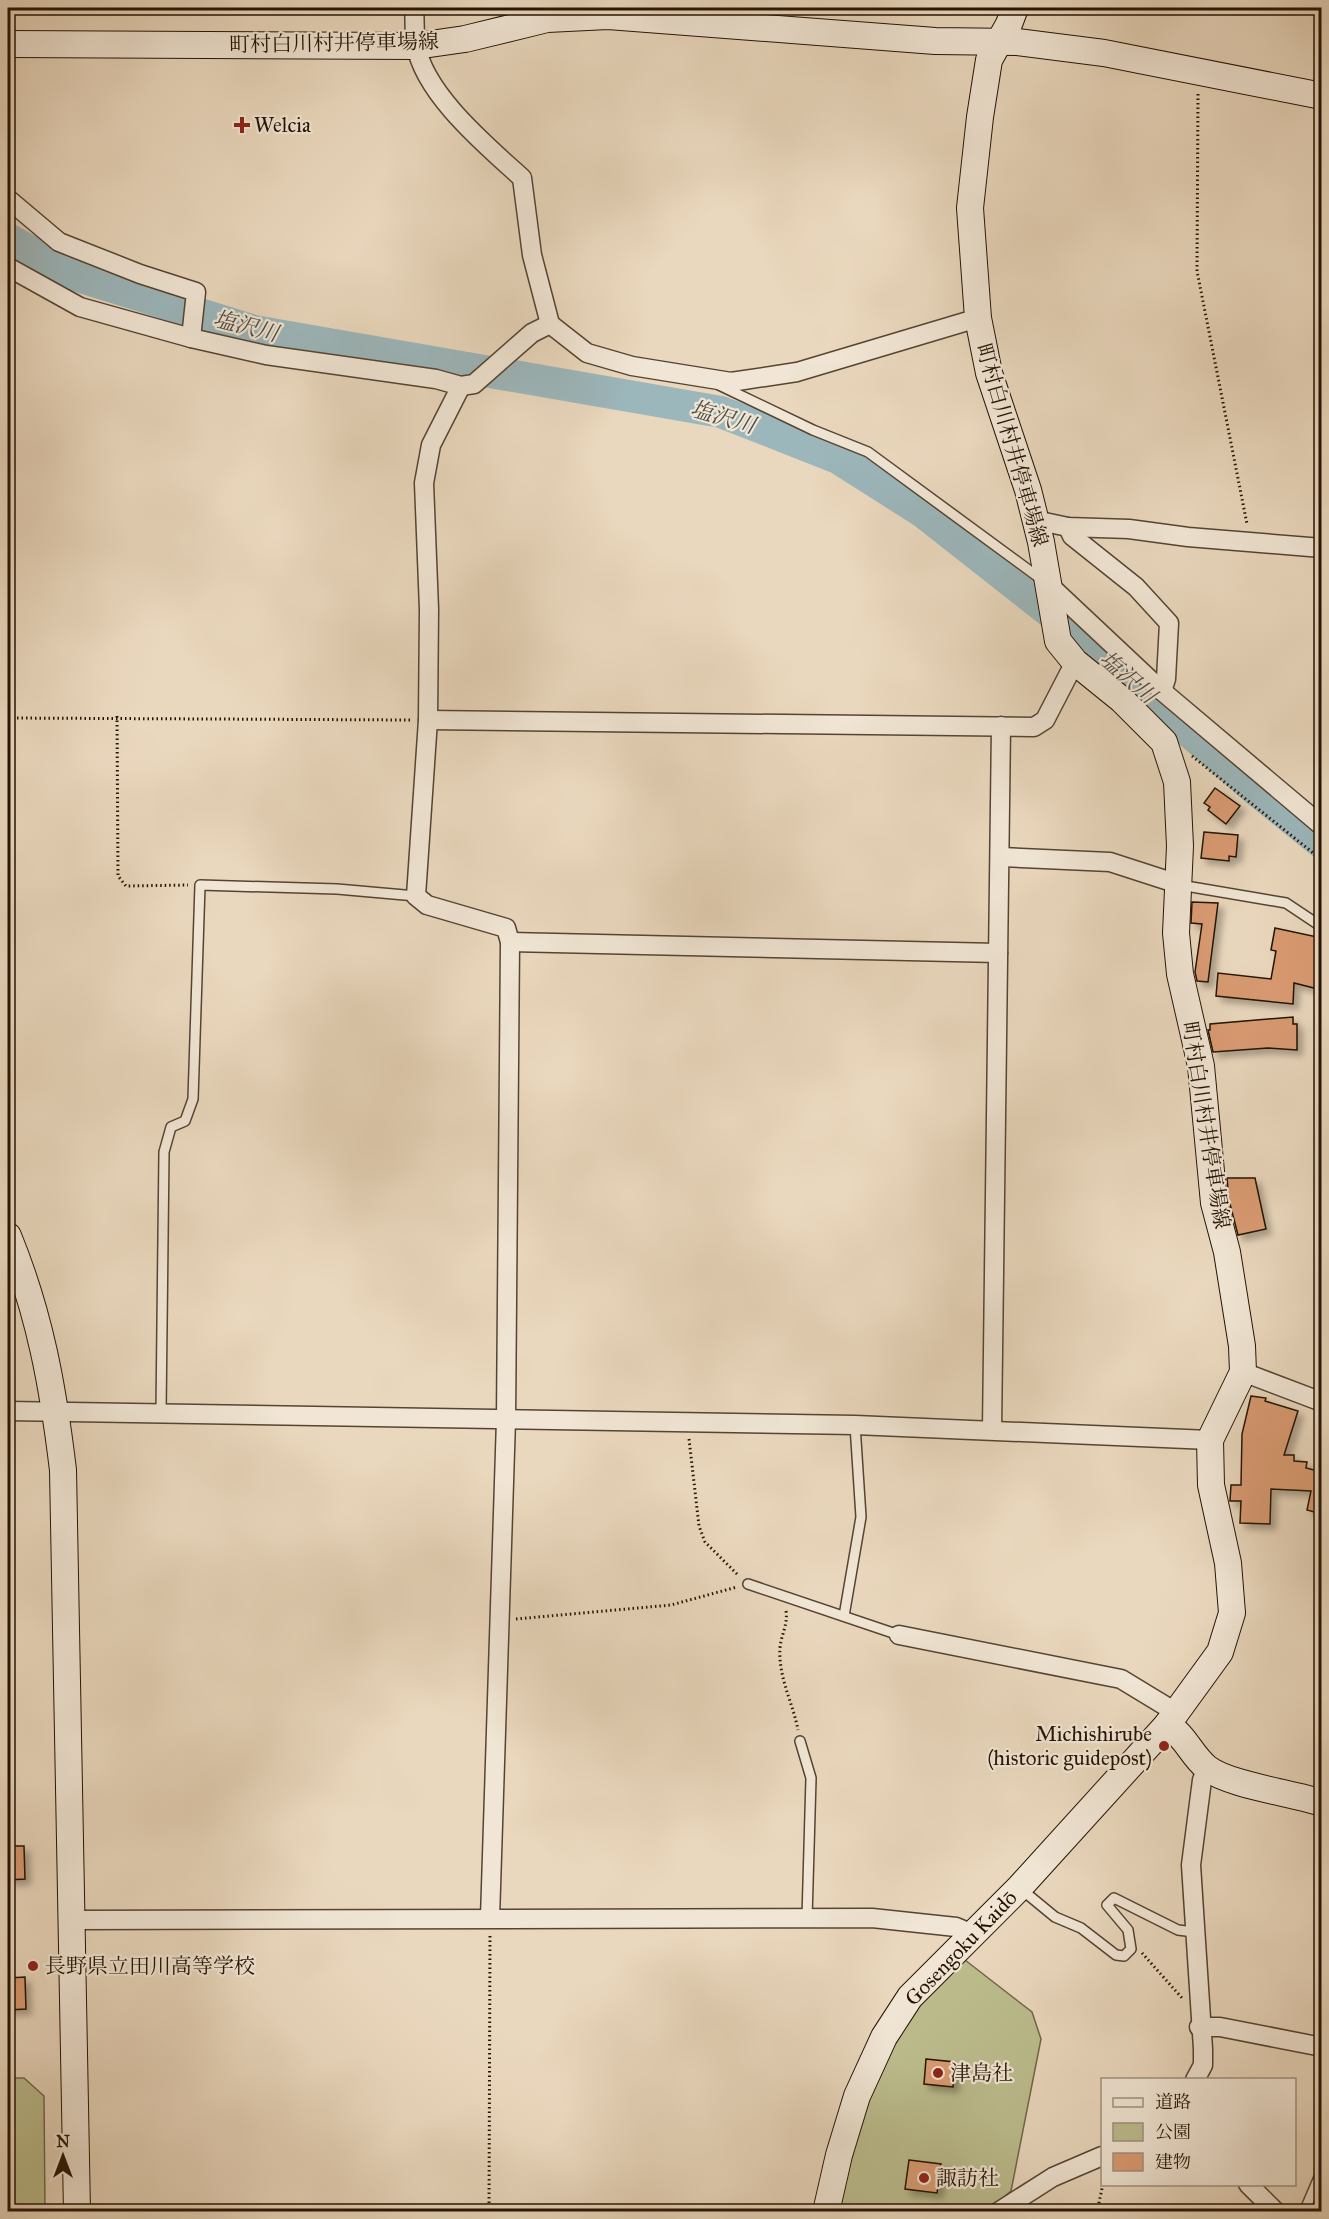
<svg xmlns="http://www.w3.org/2000/svg" width="1329" height="2219" font-family="'IM FELL Great Primer','Noto Serif JP',serif">
<style>
.green{fill:#bcbd8e;stroke:#706849;stroke-width:1.5}
.lines{fill:none;stroke-linecap:round;stroke-linejoin:round}
.river{stroke:#9cb7bc;stroke-width:32}
.building{fill:#da9b73;stroke:#231304;stroke-width:1.5;filter:url(#shadow)}
.lane-casing{stroke:#554432;stroke-width:12}
.street-casing{stroke:#554432;stroke-width:21}
.secondary-casing{stroke:#231304;stroke-width:28}
.path{stroke:#231304;stroke-width:3;stroke-dasharray:1.5 3;stroke-linecap:butt}
.lane{stroke:#f1e6d5;stroke-width:9}
.street{stroke:#f1e6d5;stroke-width:18}
.secondary{stroke:#f1e6d5;stroke-width:26}
.poi-dot{fill:#8f2418;stroke:#f1e6d5;stroke-width:2}
.labels{text-anchor:middle;dominant-baseline:central;stroke-width:4.5;stroke-linejoin:round;paint-order:stroke}
.street-label{font-size:21px;fill:#231304;stroke:#f1e6d5}
.poi-label{font-size:21px;fill:#231304;stroke:#f1e6d5;text-anchor:start}
.water-label{font-size:22px;font-style:italic;fill:#4d4c44;stroke:#f1e6d5}
</style>
<defs>
<filter id="shadow"><feDropShadow dx="5.5" dy="5.5" stdDeviation="3" flood-color="#0004"/></filter>
</defs>
<rect width="100%" height="100%" fill="#ead8be"/>
<filter id="stains"><feTurbulence type="fractalNoise" baseFrequency=".00333" numOctaves="4"/><feColorMatrix values="0 0 0 0 .2 0 0 0 0 .09 0 0 0 0 .02 0 0 0 .5 -.17"/></filter>
<radialGradient id="worn" r=".72"><stop offset=".6" stop-color="#630" stop-opacity="0"/><stop offset="1" stop-color="#630" stop-opacity=".3"/></radialGradient>
<g class="green">
<path d="M 965,1960 L 1032,2012 L 1041,2039 L 1011,2191 L 988,2211 L 836,2212 C 856,2136 871,2073 917,2009 C 930,1991 950,1975 965,1960 Z"/>
<polygon points="8,2078 24,2078 44,2096 45,2211 8,2211"/>
</g>
<g class="lines">
<polyline class="river" points="8,239 68,273 254,331 721,412 838,458 923,512 1073,630 1256,790 1322,843"/>
</g>
<g class="building">
<polygon points="1215,788 1240,806 1226,824 1208,810 1210,807 1204,803"/>
<polygon points="1204,832 1238,835 1236,857 1229,856 1229,861 1201,858"/>
<polygon points="1192,902 1218,903 1208,982 1197,981 1195,972 1202,924 1191,923"/>
<polygon points="1275,928 1322,938 1322,990 1294,983 1293,1004 1216,996 1218,973 1271,979 1276,951 1271,950"/>
<polygon points="1293,1017 1293,1024 1297,1024 1297,1050 1268,1048 1213,1052 1208,1030 1210,1030 1210,1024"/>
<polygon points="1227,1178 1255,1178 1266,1229 1238,1235 1229,1200"/>
<polygon points="1251,1396 1266,1398 1265,1401 1298,1411 1284,1455 1294,1455 1294,1461 1307,1462 1306,1468 1322,1472 1322,1514 1307,1510 1311,1491 1271,1489 1270,1524 1240,1523 1241,1501 1230,1501 1231,1485 1241,1485 1242,1434"/>
<polygon points="8,1846 24,1846 25,1879 8,1880"/>
<polygon points="25,1977 26,2009 8,2010 8,1978"/>
<polygon points="926,2059 955,2062 953,2087 924,2084"/>
<polygon points="909,2160 941,2164 937,2193 905,2189"/>
</g>
<g class="lines">
<defs>
<g id="lane">
<polyline points="719,385 813,430 868,452 1041,579"/>
<polyline points="1180,885 1286,903 1322,927"/>
<polyline points="161,1412 164,1152 171,1127 185,1121 193,1099 200,885 337,889 416,896"/>
<polyline points="748,1584 899,1635"/>
<polyline points="844,1616 861,1517 855,1425"/>
<polyline points="800,1741 811,1778 807,1918"/>
<polyline points="1021,1889 1055,1917 1081,1928 1116,1955 1124,1956 1131,1949 1128,1930 1107,1905 1114,1898 1178,1930 1194,1932"/>
<polyline points="1304,2212 1322,2170"/>
</g>
<g id="street">
<path d="M 414,8 C 415,20 414,33 416,45 C 424,94 487,146 522,178 L 532,255 L 550,324 L 587,353 L 632,366 L 731,382 L 797,372 L 978,318"/>
<polyline points="8,199 59,242 140,274 196,292 191,338"/>
<polyline points="8,267 80,307 191,338 266,355 436,379 461,386 474,384 532,333 550,324"/>
<polyline points="461,386 431,445 424,483 429,609 428,720 416,896 427,905 506,928 510,942 506,1420 490,1918"/>
<polyline points="1035,520 1068,527 1129,529 1188,537 1322,548"/>
<polyline points="1068,527 1072,536 1136,587 1169,623 1166,679 1162,691"/>
<polyline points="1048,584 1162,691 1322,826"/>
<polyline points="428,720 1034,727 1045,720 1075,662"/>
<polyline points="1001,857 1110,862 1178,884"/>
<polyline points="510,942 998,953"/>
<polyline points="1243,1372 1322,1402"/>
<polyline points="8,1411 855,1425 1210,1440"/>
<polyline points="992,1430 1001,726"/>
<polyline points="899,1635 1121,1679 1177,1713"/>
<polyline points="72,1920 872,1918 956,1927 973,1934"/>
<polyline points="1199,2027 1220,2027 1322,2047"/>
<polyline points="1195,2080 1203,2065 1203,2049 1191,1865 1202,1780 1207,1768"/>
<polyline points="1248,2184 1276,2212"/>
<polyline points="998,2212 1053,2177 1102,2156"/>
</g>
<g id="secondary">
<polyline points="8,44 416,46 465,39 547,19 608,16 935,41 1017,42 1104,53 1322,96"/>
<path d="M 8,1236 C 40,1314 53,1387 63,1470 L 77,2212"/>
<path d="M 1167,1725 C 1185,1735 1191,1755 1207,1768 C 1229,1785 1292,1793 1322,1803"/>
<polyline points="826,2212 839,2155 857,2096 884,2037 910,1997 1019,1888 1167,1725 1220,1652 1232,1613 1228,1563 1211,1485 1210,1440 1243,1372 1242,1346 1227,1252 1214,1203 1201,1066 1180,974 1176,933 1180,846 1177,782 1164,742 1122,700 1075,662 1058,641 1041,542 1028,490 989,373 978,318 970,208 980,117 989,60 1009,24 1015,8"/>
</g>
</defs>
<use href="#lane" class="lane-casing"/>
<use href="#street" class="street-casing"/>
<use href="#secondary" class="secondary-casing"/>
<g class="path">
<polyline points="1198,94 1197,271 1247,524"/>
<polyline points="117,716 118,876 126,886 188,885"/>
<polyline points="8,718 411,720"/>
<polyline points="1192,756 1322,860"/>
<polyline points="689,1439 699,1526 705,1542 739,1576"/>
<path d="M 786,1611 C 788,1625 781,1635 780,1648 C 778,1677 793,1703 798,1730"/>
<polyline points="516,1619 671,1605 737,1587"/>
<polyline points="1142,1953 1182,1998"/>
<polyline points="489,2212 490,1935"/>
<polyline points="1097,2212 1103,2184"/>
</g>
<use href="#lane" class="lane"/>
<use href="#street" class="street"/>
<use href="#secondary" class="secondary"/>
</g>
<g class="poi-dot">
<path d="M239 116h6v6h6v6h-6v6h-6v-6h-6v-6h6z"/>
<circle cx="1164" cy="1746" r="6"/>
<circle cx="33" cy="1966" r="6"/>
<circle cx="938" cy="2073" r="6"/>
<circle cx="924" cy="2178" r="6"/>
</g>
<g class="labels">
<g class="street-label">
<text transform="translate(334 43) rotate(-1)">町村白川村井停車場線</text>
<text transform="translate(1012 445) rotate(74)">町村白川村井停車場線</text>
<text transform="translate(1206 1125) rotate(81)">町村白川村井停車場線</text>
<text transform="translate(961 1948) rotate(-46)">Gosengoku Kaidō</text>
</g>
<g class="poi-label">
<text x="254" y="125">Welcia</text>
<text x="1152" y="1734" text-anchor="end">Michishirube<tspan x="1152" dy="24">(historic guidepost)</tspan></text>
<text x="45" y="1966">長野県立田川高等学校</text>
<text x="950" y="2073">津島社</text>
<text x="936" y="2178">諏訪社</text>
</g>
<g class="water-label">
<text transform="translate(246 326) rotate(14)">塩沢川</text>
<text transform="translate(723 417) rotate(16)">塩沢川</text>
<text transform="translate(1128 677) rotate(41)">塩沢川</text>
</g>
</g>
<rect width="1329" height="2219" fill="none" stroke="#ead8be" stroke-width="30"/>
<rect x="9" y="9" width="1311" height="2201" fill="none" stroke="#231304" stroke-width="3"/>
<rect x="15" y="15" width="1299" height="2189" fill="none" stroke="#231304" stroke-width="1.5"/>
<rect x="1101" y="2078" width="195" height="108" fill="#f1e6d5" stroke="#9f9281" stroke-width="1.5"/>
<rect x="1113" y="2098" width="30" height="9" fill="#f1e6d5" stroke="#9f9281" stroke-width="1.5"/>
<text x="1155" y="2108" font-size="18" fill="#231304">道路</text>
<rect x="1113" y="2123" width="30" height="18" fill="#bcbd8e" stroke="#9f9281" stroke-width="1.5"/>
<text x="1155" y="2138" font-size="18" fill="#231304">公園</text>
<rect x="1113" y="2153" width="30" height="18" fill="#da9b73" stroke="#9f9281" stroke-width="1.5"/>
<text x="1155" y="2168" font-size="18" fill="#231304">建物</text>
<g transform="translate(63 2156)" stroke="#f1e6d5" stroke-width="4.5" paint-order="stroke">
<path d="M0-4.5L10 22L0 15L-10 22Z" fill="#231304"/>
<text y="-9" font-size="16" font-weight="bold" text-anchor="middle" fill="#231304">N</text>
</g>
<rect width="100%" height="100%" filter="url(#stains)"/>
<rect width="100%" height="100%" fill="url(#worn)"/>
</svg>
